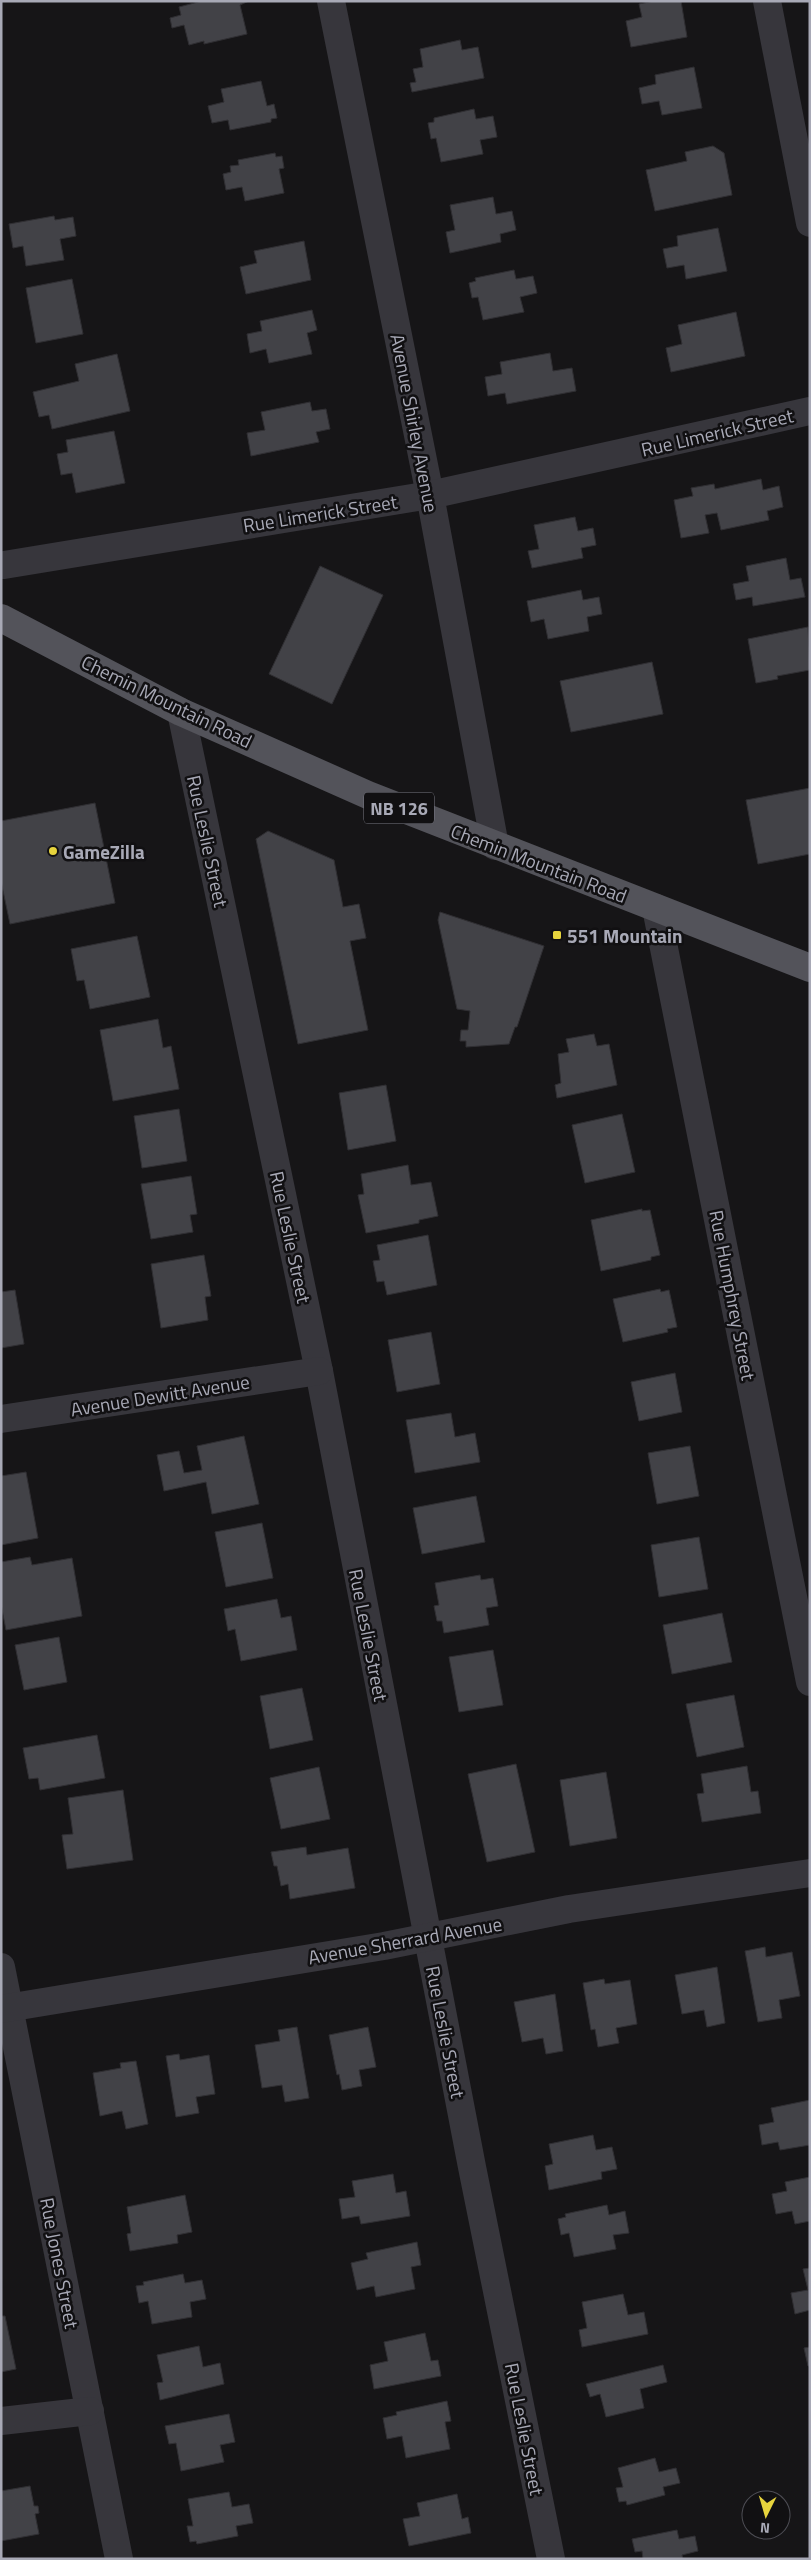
<svg xmlns="http://www.w3.org/2000/svg" width="811" height="2560" font-family="'Titillium Web',sans-serif">
<style>
.building{fill:#424247;stroke:#302f33}
.lines{fill:none;stroke-linecap:round;stroke-linejoin:round}
.minor{stroke:#37363c;stroke-width:28}
.primary{stroke:#53535a;stroke-width:28}
.poi-dot{fill:#e7d43d;stroke:#111012;stroke-width:2}
.labels{text-anchor:middle;dominant-baseline:central;stroke-width:5;stroke-linejoin:round;paint-order:stroke}
.shield{fill:#111012;stroke:#7b7b85;stroke-width:1}
.shield-label{font-size:18px;font-weight:bold;fill:#a8a9b6}
.street-label{font-size:19px;fill:#a8a9b6;stroke:#111012}
.poi-label{font-size:19px;font-weight:bold;fill:#a8a9b6;stroke:#111012;text-anchor:start}
</style>
<rect width="100%" height="100%" fill="#161517"/>
<g class="building">
<polygon points="202,1 249,1 240,5 247,34 204,44 204,41 189,45 184,25 172,28 170,18 181,15 179,7"/>
<polygon points="654,1 681,1 687,37 631,47 626,21 642,17 639,4"/>
<polygon points="460,40 462,50 478,47 484,78 412,92 410,83 416,82 413,69 423,67 420,49"/>
<polygon points="694,67 702,108 662,115 659,101 642,104 639,88 656,84 655,75"/>
<polygon points="261,81 267,106 274,104 277,118 271,119 271,122 230,130 228,120 212,123 208,106 224,102 221,89"/>
<polygon points="474,109 476,119 493,116 497,137 480,140 483,154 441,162 436,138 431,139 428,123 434,122 434,118"/>
<polygon points="713,146 724,153 732,195 655,211 646,170 687,161 685,152"/>
<polygon points="275,153 276,157 282,156 284,168 279,169 284,193 245,201 242,187 226,190 223,174 231,172 230,166 239,165 238,160"/>
<polygon points="493,197 496,214 512,211 516,230 500,234 501,242 450,253 446,232 455,230 450,205"/>
<polygon points="54,216 55,220 73,217 76,236 60,239 64,260 26,266 23,246 13,248 9,224"/>
<polygon points="718,228 727,271 686,279 684,265 667,268 663,249 678,246 677,236"/>
<polygon points="304,241 311,280 246,294 240,267 257,263 254,251"/>
<polygon points="514,270 516,279 533,276 537,293 520,297 524,312 483,320 478,297 472,298 469,283 476,281 475,278"/>
<polygon points="72,279 83,334 36,343 26,288"/>
<polygon points="312,310 317,330 307,333 312,354 269,363 266,349 250,353 247,334 262,331 260,321"/>
<polygon points="736,312 745,356 671,372 666,348 682,344 678,325"/>
<polygon points="550,353 553,371 572,368 576,391 507,404 505,393 488,396 485,377 502,374 500,362"/>
<polygon points="117,354 130,411 52,429 49,415 39,417 33,392 79,381 75,364"/>
<polygon points="310,402 312,411 326,409 330,429 316,432 319,442 251,456 247,433 265,430 261,412"/>
<polygon points="114,431 125,483 76,493 72,473 61,475 57,454 68,452 66,440"/>
<polygon points="761,479 763,490 779,486 783,507 767,511 769,520 721,530 717,513 705,515 709,533 681,538 674,500 693,496 691,488 714,484 715,489"/>
<polygon points="575,517 578,531 593,528 596,545 581,548 583,558 532,568 528,551 539,549 534,525"/>
<polygon points="786,558 790,580 801,578 805,597 753,606 752,597 736,600 733,584 749,581 746,566"/>
<polygon points="320,566 383,595 332,704 269,674"/>
<polygon points="581,590 583,600 599,597 602,614 587,617 589,631 548,639 544,619 531,622 527,601"/>
<polygon points="808,627 810,670 777,676 778,679 756,683 748,639"/>
<polygon points="652,662 663,714 571,732 560,681"/>
<polygon points="810,788 810,854 758,864 746,800"/>
<polygon points="95,803 115,903 10,924 1,881 1,821"/>
<polygon points="268,831 334,860 343,907 359,904 366,938 350,941 368,1030 298,1044 256,839"/>
<polygon points="440,912 544,946 517,1027 515,1027 509,1044 466,1047 466,1041 460,1041 461,1030 468,1030 470,1011 457,1009 438,920"/>
<polygon points="137,936 150,997 90,1009 84,980 77,981 71,949"/>
<polygon points="158,1019 163,1048 171,1046 179,1089 113,1101 100,1030"/>
<polygon points="594,1034 597,1046 609,1044 617,1085 557,1098 555,1085 561,1083 558,1054 569,1052 566,1039"/>
<polygon points="386,1085 396,1141 348,1150 339,1093"/>
<polygon points="179,1109 187,1161 142,1168 134,1116"/>
<polygon points="622,1114 635,1172 585,1183 572,1125"/>
<polygon points="408,1165 411,1185 431,1182 438,1216 419,1220 419,1223 366,1233 358,1195 364,1194 361,1174"/>
<polygon points="191,1176 197,1214 190,1215 193,1232 151,1239 141,1184"/>
<polygon points="642,1209 642,1211 650,1210 660,1255 651,1257 651,1260 601,1271 591,1220"/>
<polygon points="428,1235 437,1285 387,1295 384,1281 377,1282 373,1261 380,1260 377,1245"/>
<polygon points="204,1255 211,1296 205,1297 208,1320 161,1328 151,1264"/>
<polygon points="660,1289 661,1292 669,1290 677,1327 667,1329 668,1332 623,1342 613,1299"/>
<polygon points="15,1290 24,1344 1,1348 1,1292"/>
<polygon points="431,1332 440,1384 397,1392 388,1340"/>
<polygon points="675,1373 682,1412 639,1421 631,1382"/>
<polygon points="451,1413 455,1437 475,1433 480,1462 415,1473 406,1420"/>
<polygon points="244,1436 259,1504 212,1514 206,1482 164,1491 157,1455 179,1451 184,1473 202,1470 197,1446"/>
<polygon points="690,1446 699,1496 657,1504 648,1453"/>
<polygon points="26,1472 38,1538 1,1545 1,1476"/>
<polygon points="476,1496 485,1542 422,1554 413,1508"/>
<polygon points="262,1523 273,1578 226,1587 215,1532"/>
<polygon points="699,1537 708,1589 659,1597 651,1545"/>
<polygon points="30,1557 32,1565 72,1558 82,1616 6,1630 1,1604 1,1562"/>
<polygon points="480,1575 481,1580 493,1578 498,1606 486,1608 489,1625 444,1633 442,1621 437,1621 434,1606 439,1605 435,1583"/>
<polygon points="277,1599 281,1618 291,1616 297,1650 241,1661 235,1629 228,1631 224,1609"/>
<polygon points="722,1613 732,1662 672,1674 663,1625"/>
<polygon points="59,1637 67,1682 24,1690 15,1645"/>
<polygon points="493,1650 503,1705 459,1712 449,1657"/>
<polygon points="302,1688 313,1740 270,1749 260,1696"/>
<polygon points="734,1695 744,1747 697,1757 686,1704"/>
<polygon points="97,1735 105,1778 40,1790 38,1778 29,1779 23,1748"/>
<polygon points="516,1764 535,1852 487,1862 468,1774"/>
<polygon points="747,1766 751,1792 758,1791 761,1813 702,1822 697,1794 704,1793 701,1774"/>
<polygon points="319,1767 330,1819 281,1829 270,1778"/>
<polygon points="606,1772 617,1838 570,1846 560,1780"/>
<polygon points="123,1790 133,1860 67,1869 62,1835 73,1834 68,1798"/>
<polygon points="306,1847 307,1855 348,1848 355,1888 290,1899 288,1884 281,1886 277,1866 274,1866 271,1852"/>
<polygon points="765,1947 766,1957 792,1952 800,1996 779,2000 782,2018 758,2022 745,1951"/>
<polygon points="717,1967 725,2023 707,2027 704,2010 682,2014 675,1975"/>
<polygon points="604,1979 605,1984 630,1980 637,2024 616,2028 619,2043 598,2047 595,2029 591,2030 583,1983"/>
<polygon points="555,1994 563,2051 546,2054 543,2038 522,2042 514,2002"/>
<polygon points="297,2027 309,2098 285,2102 282,2085 262,2088 255,2045 280,2041 278,2030"/>
<polygon points="368,2027 376,2067 359,2070 362,2086 342,2090 339,2074 337,2075 329,2035"/>
<polygon points="179,2054 180,2060 209,2055 215,2094 196,2097 199,2113 176,2117 166,2056"/>
<polygon points="136,2061 148,2124 126,2129 122,2111 100,2116 93,2073 121,2068 120,2063"/>
<polygon points="810,2100 810,2145 780,2150 778,2142 762,2145 759,2125 774,2122 771,2108"/>
<polygon points="593,2135 596,2150 612,2147 617,2169 601,2172 602,2179 549,2190 545,2166 553,2164 549,2144"/>
<polygon points="393,2174 396,2193 406,2191 410,2216 361,2224 359,2216 342,2219 339,2199 355,2197 352,2181"/>
<polygon points="810,2177 810,2221 795,2224 792,2211 776,2214 772,2194 787,2191 785,2182"/>
<polygon points="185,2195 192,2232 177,2235 178,2243 130,2251 127,2234 131,2233 127,2207"/>
<polygon points="607,2205 609,2215 625,2211 629,2233 613,2235 616,2249 574,2257 569,2233 561,2235 558,2219 566,2217 565,2214"/>
<polygon points="417,2242 421,2265 411,2267 415,2289 376,2297 374,2286 357,2290 351,2263 368,2259 366,2253"/>
<polygon points="810,2268 810,2310 795,2314 791,2293 808,2290 803,2269"/>
<polygon points="183,2274 185,2283 202,2280 206,2299 190,2302 192,2317 152,2324 148,2301 139,2303 136,2286 144,2285 143,2282"/>
<polygon points="623,2294 628,2315 644,2312 648,2334 582,2347 579,2330 587,2328 582,2302"/>
<polygon points="1,2316 5,2316 16,2369 1,2372"/>
<polygon points="425,2333 431,2361 438,2360 441,2376 374,2389 370,2365 388,2361 384,2342"/>
<polygon points="199,2346 203,2367 220,2363 224,2384 160,2400 157,2383 163,2382 157,2355"/>
<polygon points="810,2347 810,2366 808,2366 804,2348"/>
<polygon points="663,2365 667,2382 640,2389 644,2408 606,2417 600,2394 590,2397 586,2384"/>
<polygon points="447,2401 451,2421 445,2422 450,2449 406,2458 402,2436 387,2439 383,2418 397,2415 396,2412"/>
<polygon points="229,2414 235,2442 220,2445 224,2462 181,2471 176,2443 169,2444 165,2426"/>
<polygon points="655,2458 659,2472 676,2468 680,2483 663,2487 665,2495 627,2505 626,2501 619,2502 616,2488 623,2487 618,2468"/>
<polygon points="30,2486 34,2506 38,2506 39,2513 35,2514 39,2534 1,2541 1,2491"/>
<polygon points="229,2492 232,2507 249,2504 253,2523 236,2526 238,2536 197,2544 196,2541 190,2542 187,2526 193,2526 188,2499"/>
<polygon points="457,2494 462,2519 468,2517 471,2533 409,2546 403,2519 420,2516 417,2503"/>
<polygon points="677,2530 679,2539 695,2536 698,2551 682,2555 683,2559 643,2559 642,2551 635,2552 632,2539"/>
</g>
<g class="lines">
<g class="minor">
<polyline points="331,1 430,495 495,846"/>
<polyline points="767,1 810,223"/>
<polyline points="4,565 430,495 810,411"/>
<polyline points="181,712 319,1371 472,2167 551,2559"/>
<polyline points="656,908 810,1682"/>
<polyline points="1,1419 319,1371"/>
<polyline points="1,1967 119,2559"/>
<polyline points="1,2009 384,1946 569,1909 810,1873"/>
<polyline points="1,2421 90,2411"/>
</g>
<polyline class="primary" points="1,618 181,712 368,795 810,968"/>
</g>
<g class="poi-dot">
<circle cx="53" cy="851" r="5"/>
<rect x="552" y="930" width="10" height="10" rx="2.5"/>
</g>
<g class="labels">
<rect class="shield" x="364" y="792.5" width="70" height="31" rx="4"/>
<g class="shield-label">
<text x="399" y="808">NB 126</text>
</g>
<g class="street-label">
<text transform="translate(415 423) rotate(79)">Avenue Shirley Avenue</text>
<text transform="translate(717 432) rotate(-13)">Rue Limerick Street</text>
<text transform="translate(320 513) rotate(-9)">Rue Limerick Street</text>
<text transform="translate(167 701) rotate(26)">Chemin Mountain Road</text>
<text transform="translate(208 841) rotate(78)">Rue Leslie Street</text>
<text transform="translate(539 863) rotate(21)">Chemin Mountain Road</text>
<text transform="translate(291 1237) rotate(78)">Rue Leslie Street</text>
<text transform="translate(733 1295) rotate(79)">Rue Humphrey Street</text>
<text transform="translate(160 1395) rotate(-9)">Avenue Dewitt Avenue</text>
<text transform="translate(369 1635) rotate(79)">Rue Leslie Street</text>
<text transform="translate(405 1940) rotate(-10)">Avenue Sherrard Avenue</text>
<text transform="translate(446 2032) rotate(79)">Rue Leslie Street</text>
<text transform="translate(60 2263) rotate(79)">Rue Jones Street</text>
<text transform="translate(525 2429) rotate(79)">Rue Leslie Street</text>
</g>
<g class="poi-label">
<text x="63" y="851">GameZilla</text>
<text x="567" y="935">551 Mountain</text>
</g>
</g>
<rect width="811" height="2560" fill="none" stroke="#a8a9b6" stroke-width="5"/>
<g transform="translate(766 2515) rotate(185)"><circle r="24" fill="#111012" stroke="#4d4d54"/>
<path d="M0-4L9 19L0 12L-9 19Z" fill="#e7d43d"/>
<text y="-8" font-size="14" font-weight="bold" text-anchor="middle" fill="#a8a9b6">N</text>
</g>
</svg>
